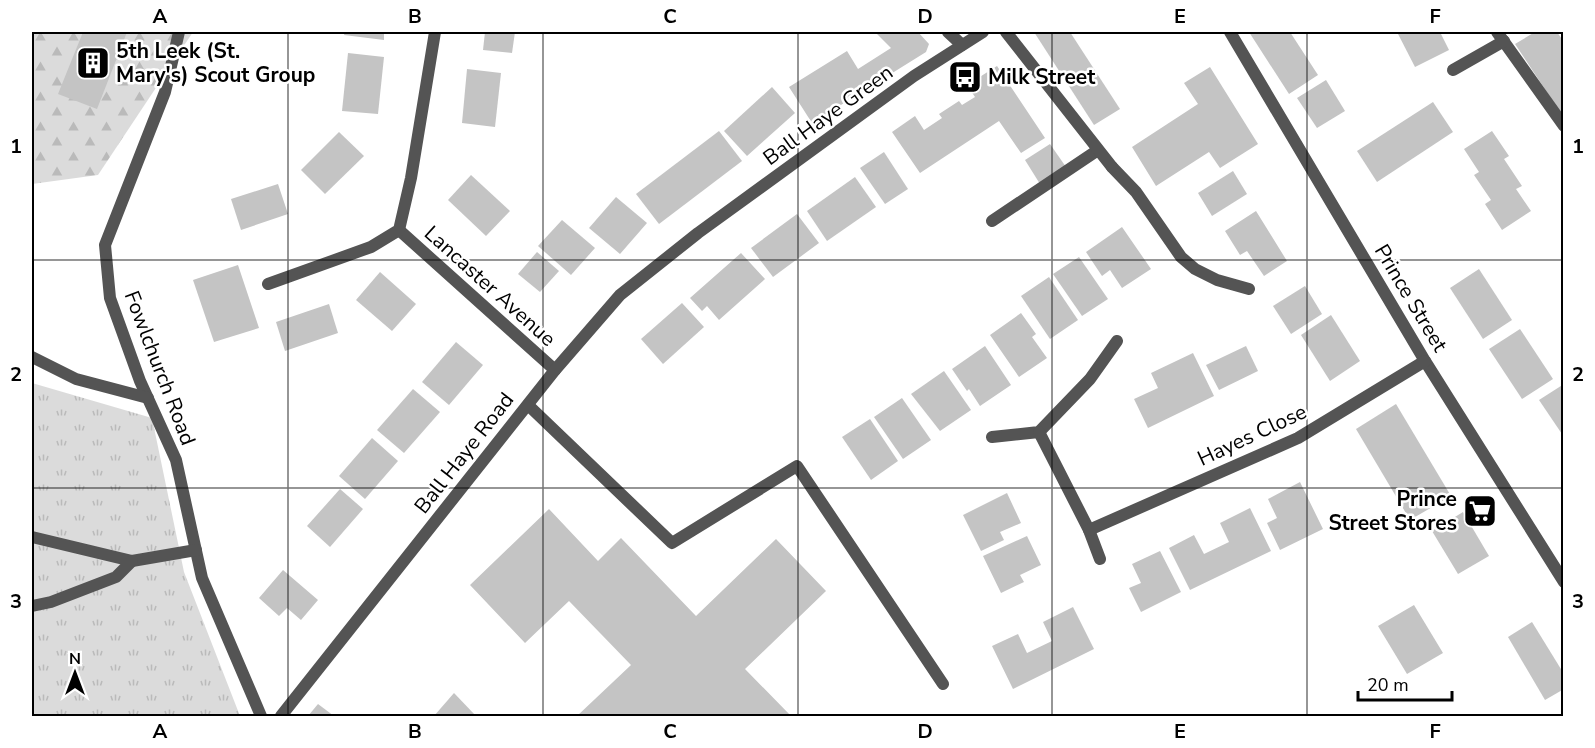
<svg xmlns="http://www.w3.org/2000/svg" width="1595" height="748" font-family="'Nunito Sans',sans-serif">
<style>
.forest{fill:url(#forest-firs)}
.park{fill:url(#park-tufts)}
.building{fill:#c4c4c4}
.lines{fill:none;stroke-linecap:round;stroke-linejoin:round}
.service{stroke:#545454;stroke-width:12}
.minor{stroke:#545454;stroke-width:12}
.tertiary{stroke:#545454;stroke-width:12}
.grid{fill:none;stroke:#000;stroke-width:1.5;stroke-opacity:0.55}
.labels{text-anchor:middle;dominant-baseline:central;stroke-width:5;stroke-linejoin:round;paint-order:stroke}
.poi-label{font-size:21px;font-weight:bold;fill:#000;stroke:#fff;text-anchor:start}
.street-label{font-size:21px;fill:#000;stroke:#fff}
.neatline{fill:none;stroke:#000;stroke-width:2}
.grid-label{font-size:20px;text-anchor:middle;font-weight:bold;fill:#000}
</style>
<defs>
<pattern id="forest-firs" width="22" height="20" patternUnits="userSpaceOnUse" patternTransform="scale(1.5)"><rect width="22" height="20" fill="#dbdbdb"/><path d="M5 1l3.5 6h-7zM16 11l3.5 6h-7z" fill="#bababa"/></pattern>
<pattern id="park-tufts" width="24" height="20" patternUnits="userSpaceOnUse" patternTransform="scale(1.5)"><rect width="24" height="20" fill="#dbdbdb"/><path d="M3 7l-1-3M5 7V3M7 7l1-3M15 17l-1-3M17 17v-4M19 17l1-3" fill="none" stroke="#bababa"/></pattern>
</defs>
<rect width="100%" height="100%" fill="#fff"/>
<polygon class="forest" points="32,32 193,32 98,175 32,184"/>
<polygon class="park" points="32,383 152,418 184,572 240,716 32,716"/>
<g class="building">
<polygon points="83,32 127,32 97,109 58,94"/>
<polygon points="345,32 384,32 384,40 344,35"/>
<polygon points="485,32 515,32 512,53 483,50"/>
<polygon points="875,32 918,32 929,44 926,52 812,123 789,87 847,51 858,69 891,48"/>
<polygon points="1034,32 1070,32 1120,109 1094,125"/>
<polygon points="1249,32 1290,32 1318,75 1289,94"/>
<polygon points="1397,32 1440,32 1449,50 1415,67"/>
<polygon points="1535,32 1557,32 1564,42 1564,118 1515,44"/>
<polygon points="348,53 384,57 378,114 342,111"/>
<polygon points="997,66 1045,138 1021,153 999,121 920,173 892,132 915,116 924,130 942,118 939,114 959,101 962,105 975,97 967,85"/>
<polygon points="1210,67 1258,144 1220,168 1209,152 1156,186 1132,147 1198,104 1184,83"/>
<polygon points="467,69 501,73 495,127 462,123"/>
<polygon points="1326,80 1345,111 1317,128 1297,98"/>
<polygon points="772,87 795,113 747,156 724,131"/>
<polygon points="1433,102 1453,132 1377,182 1357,151"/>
<polygon points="719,131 742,161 659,224 636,194"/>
<polygon points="1492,131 1509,156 1504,159 1522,186 1516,189 1531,211 1502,230 1485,204 1491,200 1474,175 1479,172 1464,149"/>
<polygon points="339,132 364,156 325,194 301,170"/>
<polygon points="1050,144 1066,167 1040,184 1025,160"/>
<polygon points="884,152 908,189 885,204 860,168"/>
<polygon points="1233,171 1247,194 1212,216 1198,193"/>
<polygon points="471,175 510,211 486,236 448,200"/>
<polygon points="855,177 876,207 827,241 807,211"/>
<polygon points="278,184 288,214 241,230 231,199"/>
<polygon points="616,197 647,223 620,254 589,228"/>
<polygon points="1256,211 1287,261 1264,276 1247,251 1240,255 1225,231"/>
<polygon points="797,214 819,243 773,277 751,248"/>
<polygon points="562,220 595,248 571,275 538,246"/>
<polygon points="1122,227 1151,269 1122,288 1110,270 1102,276 1086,252"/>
<polygon points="537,252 559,271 540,292 518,274"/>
<polygon points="741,253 765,279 719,320 707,306 702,311 690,298"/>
<polygon points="1079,257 1108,299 1082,316 1053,274"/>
<polygon points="238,265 259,328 214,342 193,280"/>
<polygon points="1479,269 1512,320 1483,339 1450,288"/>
<polygon points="380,272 416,304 392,331 356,300"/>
<polygon points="1049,277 1078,320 1050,339 1021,296"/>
<polygon points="1305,286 1322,314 1291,334 1273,306"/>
<polygon points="682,303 704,327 663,364 641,339"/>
<polygon points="329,304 338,333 285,351 276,322"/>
<polygon points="1021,313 1036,334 1032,337 1047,358 1019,377 990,335"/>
<polygon points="1331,315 1360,361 1330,381 1301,335"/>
<polygon points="1520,329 1553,379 1522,399 1489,349"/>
<polygon points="456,342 483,365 449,405 422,382"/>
<polygon points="985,346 1011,385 980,406 969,389 967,391 952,369"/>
<polygon points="1246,346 1258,371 1219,390 1206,365"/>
<polygon points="1193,353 1214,396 1148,428 1134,399 1158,388 1151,373"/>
<polygon points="944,371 971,410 940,431 911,394"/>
<polygon points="1564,384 1564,437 1539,400"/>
<polygon points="413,389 440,412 404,453 377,430"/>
<polygon points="902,398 931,440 903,459 874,417"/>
<polygon points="1396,404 1451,496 1410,520 1356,429"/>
<polygon points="870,419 898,461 871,480 842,437"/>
<polygon points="372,438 398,461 365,499 339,476"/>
<polygon points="1300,482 1323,529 1280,550 1267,523 1277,518 1268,499"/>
<polygon points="340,489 363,509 330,547 307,526"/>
<polygon points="1007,493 1021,523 1000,532 1004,540 981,551 963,515"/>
<polygon points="1250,508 1271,551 1190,590 1169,548 1194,535 1204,554 1229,542 1220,523"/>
<polygon points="549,509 598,561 621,538 696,616 776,539 826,591 745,669 791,716 577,716 631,665 569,601 525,643 470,585"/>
<polygon points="1463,512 1489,556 1458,574 1432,531"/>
<polygon points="1027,536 1041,565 1020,575 1024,582 1001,593 983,556"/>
<polygon points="1160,551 1181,592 1141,612 1129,588 1141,583 1132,564"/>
<polygon points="283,570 318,600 301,620 287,608 279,616 259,598"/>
<polygon points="1414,605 1443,653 1407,674 1378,626"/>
<polygon points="1073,607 1094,649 1013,689 992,646 1018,634 1027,653 1052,641 1043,622"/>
<polygon points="1532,622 1564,674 1564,689 1545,700 1508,637"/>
<polygon points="454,693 476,716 434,716"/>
<polygon points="318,704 334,716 308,716"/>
</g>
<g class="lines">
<g class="service">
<polyline points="179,32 165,92 105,245 110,298 140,381 176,460 202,578 261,716"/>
<polyline points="1112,167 1136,192 1181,257 1195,269 1217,280 1249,289"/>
<polyline points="992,221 1098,150"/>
<polyline points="32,357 76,379 148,398"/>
<polyline points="528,405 672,543 797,466 943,684"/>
<polyline points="992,437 1039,432 1090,379 1117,341"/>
<polyline points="32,537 132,561 196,550"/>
<polyline points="32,606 51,602 116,577 132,561"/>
</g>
<g class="minor">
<polyline points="948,32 962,45"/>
<polyline points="1006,32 1112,167"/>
<polyline points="1230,32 1425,361 1564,582"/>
<polyline points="1497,32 1564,126"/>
<polyline points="1453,70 1504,41"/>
<polyline points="399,230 555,370"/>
<polyline points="268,284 371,247 399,230 411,178 435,32"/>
<polyline points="1039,432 1089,530 1100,559"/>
<polyline points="1089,530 1298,438 1425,361"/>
</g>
<polyline class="tertiary" points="281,716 555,370 620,295 698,233 914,76 983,32"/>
</g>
<path class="grid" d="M 288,32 L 288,716M 543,32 L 543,716M 798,32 L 798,716M 1052,32 L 1052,716M 1307,32 L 1307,716M 32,260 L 1564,260M 32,488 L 1564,488"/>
<defs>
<symbol id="building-square" viewBox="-11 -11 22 22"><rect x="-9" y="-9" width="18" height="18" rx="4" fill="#000" stroke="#fff"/><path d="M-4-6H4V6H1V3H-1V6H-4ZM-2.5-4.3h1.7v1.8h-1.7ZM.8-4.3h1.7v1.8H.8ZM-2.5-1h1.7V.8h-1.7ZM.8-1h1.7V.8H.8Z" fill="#fff"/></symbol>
<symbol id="bus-square" viewBox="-11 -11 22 22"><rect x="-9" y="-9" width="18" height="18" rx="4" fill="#000" stroke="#fff"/><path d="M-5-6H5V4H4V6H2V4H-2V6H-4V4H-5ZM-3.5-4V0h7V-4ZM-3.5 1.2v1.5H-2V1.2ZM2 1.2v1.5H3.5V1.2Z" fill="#fff"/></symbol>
<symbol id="supermarket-square" viewBox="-11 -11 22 22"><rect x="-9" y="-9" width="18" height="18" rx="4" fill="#000" stroke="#fff"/><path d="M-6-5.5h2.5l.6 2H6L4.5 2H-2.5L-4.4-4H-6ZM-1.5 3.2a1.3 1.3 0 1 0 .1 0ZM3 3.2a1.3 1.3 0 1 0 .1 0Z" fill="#fff"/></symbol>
</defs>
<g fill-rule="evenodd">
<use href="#building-square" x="74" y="44" width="38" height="38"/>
<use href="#bus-square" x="946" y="58" width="38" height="38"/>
<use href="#supermarket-square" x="1461" y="492" width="38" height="38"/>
</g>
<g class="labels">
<g class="poi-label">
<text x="116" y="51">5th Leek (St.<tspan x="116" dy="24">Mary's) Scout Group</tspan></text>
<text x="988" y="77">Milk Street</text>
<text x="1457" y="499" text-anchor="end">Prince<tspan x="1457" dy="24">Street Stores</tspan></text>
</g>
<g class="street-label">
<text transform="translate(828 115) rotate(-36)">Ball Haye Green</text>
<text transform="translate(490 286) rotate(42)">Lancaster Avenue</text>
<text transform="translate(1411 298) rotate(59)">Prince Street</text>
<text transform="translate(160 368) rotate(69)">Fowlchurch Road</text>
<text transform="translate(1252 435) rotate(-25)">Hayes Close</text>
<text transform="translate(464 453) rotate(-52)">Ball Haye Road</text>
</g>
</g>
<rect width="1595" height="748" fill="none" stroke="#ffffff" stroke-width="66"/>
<g transform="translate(75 673)" stroke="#ffffff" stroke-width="4.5" paint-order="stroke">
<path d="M0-4.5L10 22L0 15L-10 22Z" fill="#000000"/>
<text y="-9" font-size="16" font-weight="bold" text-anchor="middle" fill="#000000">N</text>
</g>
<path d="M1358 691v9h94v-9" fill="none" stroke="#000000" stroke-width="3"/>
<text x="1367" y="691" font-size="18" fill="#000000" stroke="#ffffff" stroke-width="4.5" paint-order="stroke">20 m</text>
<rect x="33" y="33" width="1529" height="682" class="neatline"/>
<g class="grid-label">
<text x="160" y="23">A</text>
<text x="415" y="23">B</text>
<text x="670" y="23">C</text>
<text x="925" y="23">D</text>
<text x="1180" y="23">E</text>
<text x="1435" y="23">F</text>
<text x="16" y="153">1</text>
<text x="1578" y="153">1</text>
<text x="16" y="381">2</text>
<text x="1578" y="381">2</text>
<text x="16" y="608">3</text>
<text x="1578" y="608">3</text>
<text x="160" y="738">A</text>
<text x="415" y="738">B</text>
<text x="670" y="738">C</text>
<text x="925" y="738">D</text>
<text x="1180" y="738">E</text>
<text x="1435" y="738">F</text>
</g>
</svg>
